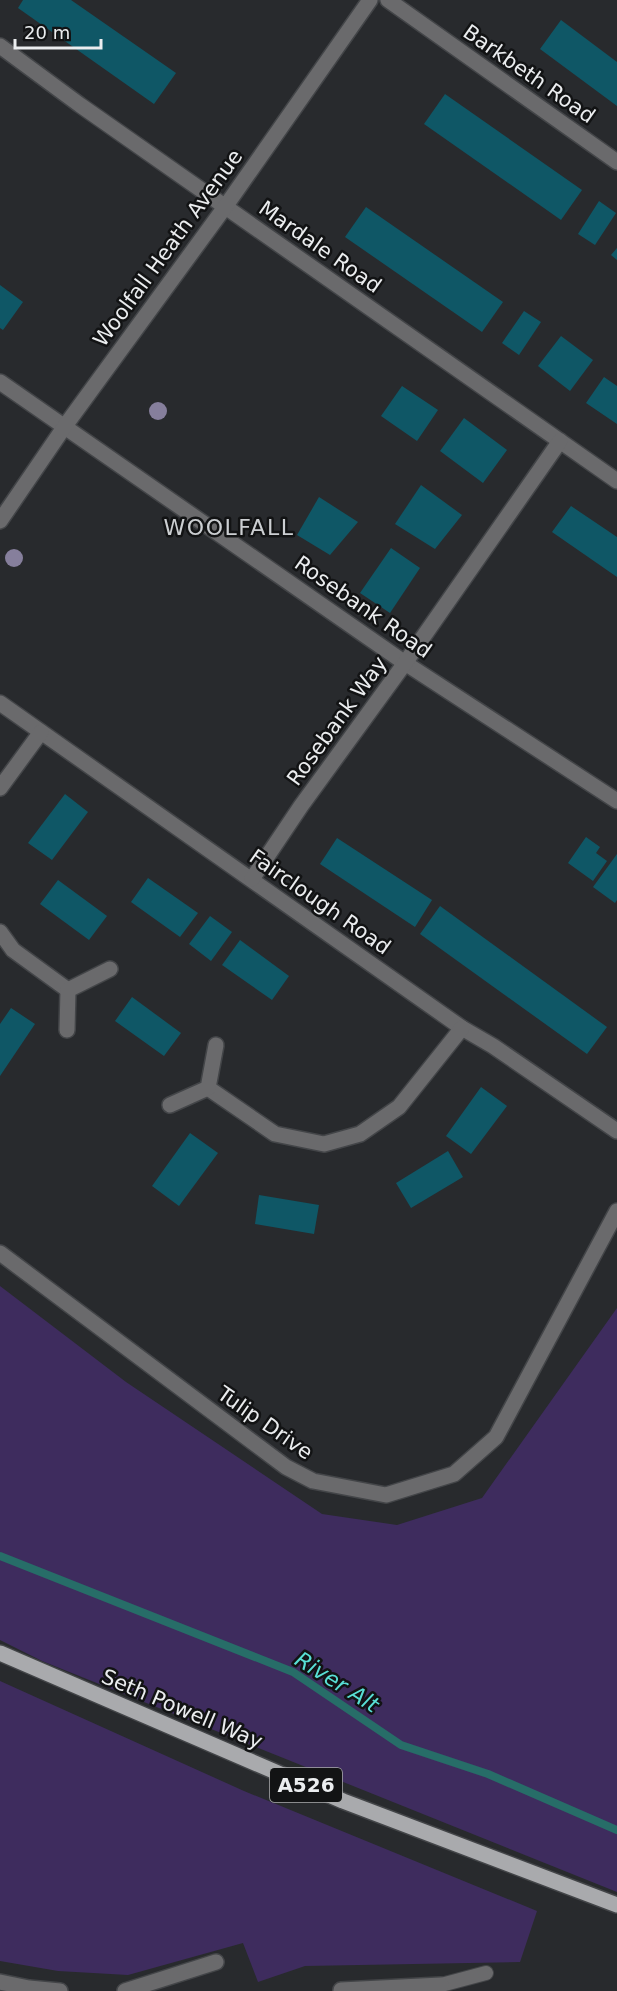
<svg xmlns="http://www.w3.org/2000/svg" width="617" height="1991" font-family="'DejaVu Sans',sans-serif">
<style>
.green{fill:#3e2c5e}
.lines{fill:none;stroke-linecap:round;stroke-linejoin:round}
.stream{stroke:#276d68;stroke-width:8}
.building{fill:#0f5766}
.service-casing{stroke:#434548;stroke-width:16}
.minor-casing{stroke:#434548;stroke-width:18}
.primary-casing{stroke:#434548;stroke-width:18}
.service{stroke:#6a6a6c;stroke-width:14}
.minor{stroke:#6a6a6c;stroke-width:15}
.primary{stroke:#a9aaad;stroke-width:15}
.tree{fill:#867f9c}
.labels{text-anchor:middle;dominant-baseline:central;stroke-width:5;stroke-linejoin:round;paint-order:stroke}
.shield{fill:#121314;stroke:#aaacad;stroke-width:1.5}
.shield-label{font-size:20px;font-weight:bold;fill:#ebedef}
.street-label{font-size:21px;fill:#ebedef;stroke:#121314}
.neighbourhood-label{font-size:22px;letter-spacing:1.5px;fill:#cccfd2;stroke:#121314}
.water-label{font-size:22px;font-style:italic;fill:#58dfd5;stroke:#121314}
</style>
<rect width="100%" height="100%" fill="#282a2d"/>
<g class="green">
<polygon points="0,1286 126,1382 322,1514 397,1525 482,1498 617,1308 617,1892 42,1661 0,1640"/>
<polygon points="0,1681 244,1791 537,1911 520,1962 305,1966 258,1982 243,1943 128,1975 58,1971 0,1961"/>
</g>
<g class="lines">
<polyline class="stream" points="0,1556 293,1672 401,1745 488,1774 617,1830"/>
</g>
<g class="building">
<polygon points="23,0 71,0 176,73 154,104 18,8"/>
<polygon points="561,20 617,62 617,106 540,49"/>
<polygon points="445,94 582,190 561,220 424,124"/>
<polygon points="599,201 616,213 595,245 578,234"/>
<polygon points="366,207 503,302 482,332 345,237"/>
<polygon points="617,248 617,260 611,255"/>
<polygon points="0,285 23,302 3,330 0,328"/>
<polygon points="524,311 541,322 519,355 502,343"/>
<polygon points="561,336 593,360 570,391 538,366"/>
<polygon points="604,377 617,386 617,424 586,403"/>
<polygon points="402,386 438,410 417,441 381,416"/>
<polygon points="464,418 507,450 483,483 440,451"/>
<polygon points="421,485 462,515 435,549 395,524"/>
<polygon points="319,497 358,522 330,555 297,535"/>
<polygon points="571,506 617,537 617,577 552,532"/>
<polygon points="391,548 420,568 390,613 360,593"/>
<polygon points="65,794 88,812 52,860 28,843"/>
<polygon points="586,837 600,847 596,853 607,861 593,881 568,863"/>
<polygon points="337,838 432,900 415,927 320,864"/>
<polygon points="617,854 617,900 615,903 593,887"/>
<polygon points="148,878 198,913 180,937 131,902"/>
<polygon points="58,880 107,916 89,940 40,904"/>
<polygon points="440,906 607,1027 587,1054 420,934"/>
<polygon points="210,916 232,932 211,961 189,944"/>
<polygon points="240,940 289,976 272,1000 222,965"/>
<polygon points="132,997 181,1033 164,1056 115,1021"/>
<polygon points="11,1008 35,1024 0,1076 0,1024"/>
<polygon points="481,1087 507,1106 471,1154 446,1136"/>
<polygon points="190,1133 218,1153 179,1206 152,1186"/>
<polygon points="448,1151 463,1177 411,1208 396,1183"/>
<polygon points="259,1195 319,1205 314,1234 255,1224"/>
</g>
<g class="lines">
<defs>
<polyline id="service" points="441,1985 486,1973"/>
<g id="minor">
<polyline points="388,0 617,162"/>
<polyline points="0,46 80,105 617,481"/>
<polyline points="0,382 405,663 617,801"/>
<polyline points="0,521 65,426 225,207 370,0"/>
<polyline points="0,703 462,1028 493,1046 617,1131"/>
<polyline points="0,788 41,732"/>
<polyline points="252,879 301,806 405,663 560,441"/>
<polyline points="0,932 13,950 68,990"/>
<polyline points="67,1030 68,990 110,969"/>
<polyline points="208,1088 275,1134 324,1144 360,1134 399,1107 462,1028"/>
<polyline points="170,1105 208,1088 216,1045"/>
<polyline points="0,1253 286,1467 313,1481 386,1495 454,1474 496,1437 617,1211"/>
<polyline points="0,1982 29,1988 60,1991"/>
<polyline points="341,1990 441,1985"/>
<polyline points="125,1991 216,1962"/>
</g>
<polyline id="primary" points="0,1653 343,1801 617,1905"/>
</defs>
<use href="#service" class="service-casing"/>
<use href="#minor" class="minor-casing"/>
<use href="#primary" class="primary-casing"/>
<use href="#service" class="service"/>
<use href="#minor" class="minor"/>
<use href="#primary" class="primary"/>
</g>
<g class="tree">
<circle cx="158" cy="411" r="9"/>
<circle cx="14" cy="558" r="9"/>
</g>
<g class="labels">
<rect class="shield" x="270" y="1768" width="72" height="34" rx="4.5"/>
<g class="shield-label">
<text x="306" y="1785">A526</text>
</g>
<g class="street-label">
<text transform="translate(529 74) rotate(35)">Barkbeth Road</text>
<text transform="translate(320 247) rotate(35)">Mardale Road</text>
<text transform="translate(168 248) rotate(-54)">Woolfall Heath Avenue</text>
<text transform="translate(363 607) rotate(35)">Rosebank Road</text>
<text transform="translate(337 721) rotate(-54)">Rosebank Way</text>
<text transform="translate(320 902) rotate(35)">Fairclough Road</text>
<text transform="translate(265 1423) rotate(35)">Tulip Drive</text>
<text transform="translate(182 1709) rotate(23)">Seth Powell Way</text>
</g>
<g class="neighbourhood-label">
<text x="229" y="527">WOOLFALL</text>
</g>
<g class="water-label">
<text transform="translate(337 1682) rotate(32)">River Alt</text>
</g>
</g>
<path d="M15 39v9h86v-9" fill="none" stroke="#ebedef" stroke-width="3"/>
<text x="24" y="39" font-size="18" fill="#ebedef" stroke="#121314" stroke-width="4.5" paint-order="stroke">20 m</text>
</svg>
